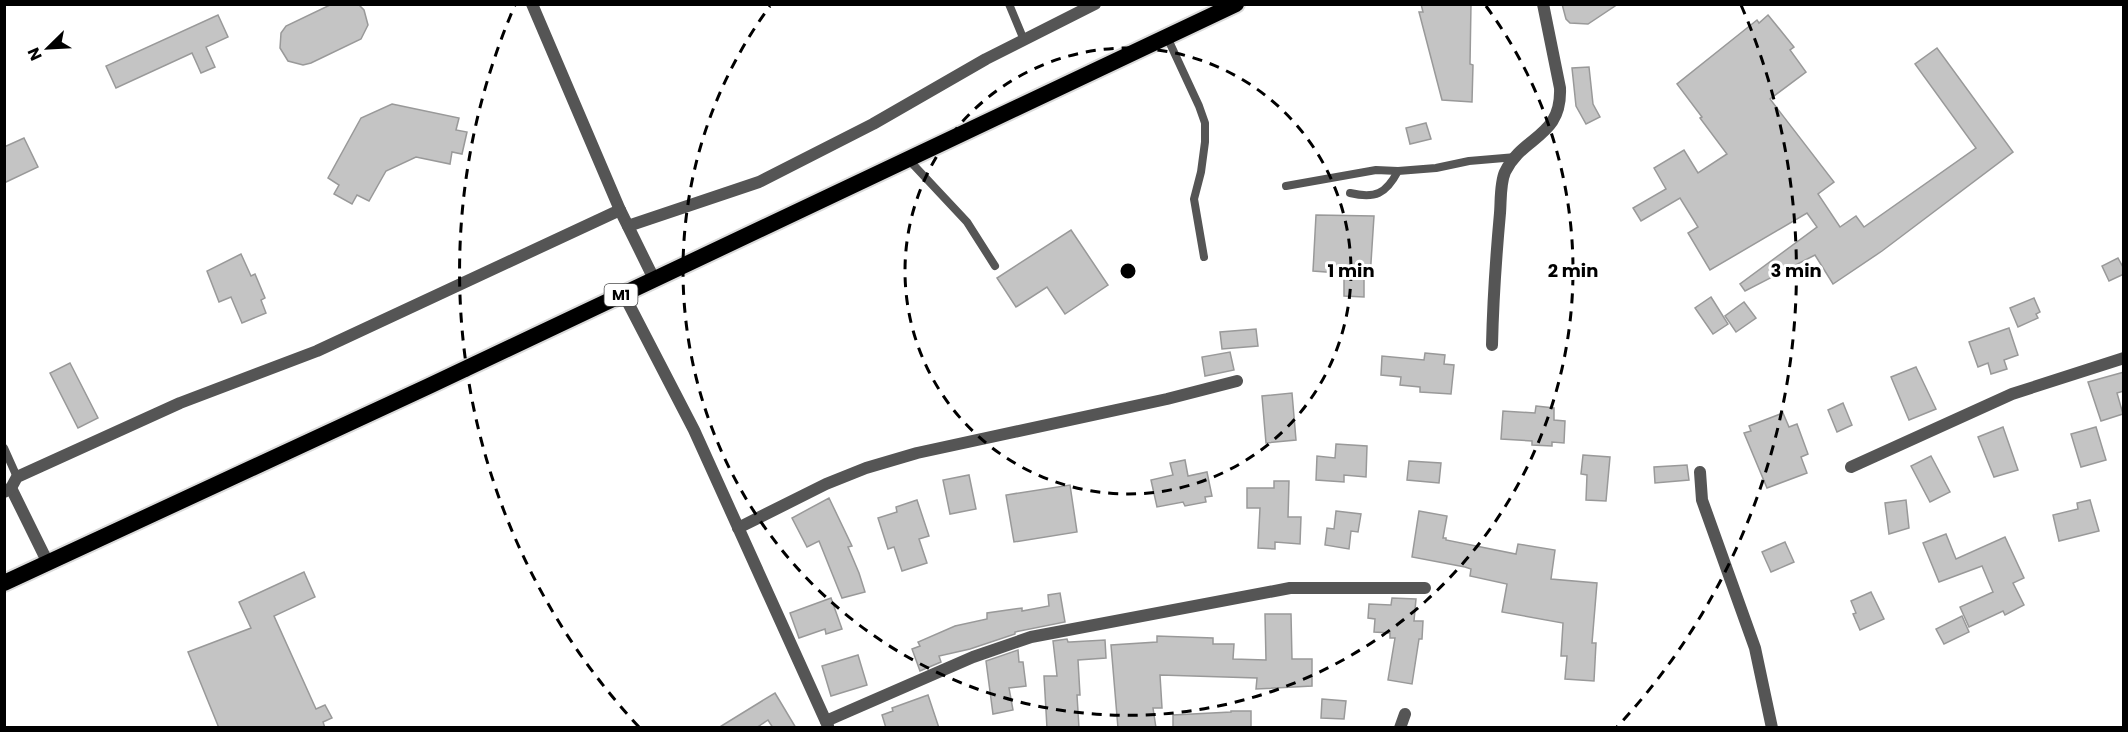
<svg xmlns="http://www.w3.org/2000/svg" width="2128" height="732" font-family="Poppins,sans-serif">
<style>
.building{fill:#c4c4c4;stroke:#999;stroke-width:1.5}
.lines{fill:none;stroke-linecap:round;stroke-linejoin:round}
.trunk-casing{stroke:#dbdbdb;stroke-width:20}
.service{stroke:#555;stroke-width:8}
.minor{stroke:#555;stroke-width:12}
.trunk{stroke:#000;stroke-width:16}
.ring{fill:none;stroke:#000;stroke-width:3;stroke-dasharray:10 8}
.labels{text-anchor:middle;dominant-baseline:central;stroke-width:6;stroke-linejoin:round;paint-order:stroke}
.shield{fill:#fff;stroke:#4c4c4c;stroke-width:1.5}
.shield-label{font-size:14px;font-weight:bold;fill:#000}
.centre{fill:#000;stroke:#fff;stroke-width:3}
.ring-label{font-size:18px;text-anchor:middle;font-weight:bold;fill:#000;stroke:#fff;stroke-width:6;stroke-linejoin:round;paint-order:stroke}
</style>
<rect width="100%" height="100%" fill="#fff"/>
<g class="building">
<polygon points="332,4 358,4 364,10 368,25 361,39 311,63 303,65 288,61 280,48 281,33 286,26"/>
<polygon points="1421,4 1471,4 1470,64 1473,65 1472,102 1442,100 1419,12 1423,12"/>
<polygon points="1562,4 1618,4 1588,24 1570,23 1566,19"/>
<polygon points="218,15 228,37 206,47 215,67 201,73 192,53 116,88 106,66"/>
<polygon points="1768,15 1794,47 1790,50 1806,72 1770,99 1834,182 1818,194 1840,227 1856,216 1864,227 1976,148 1915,64 1937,48 2013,152 1882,251 1833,284 1815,255 1745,291 1740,284 1817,227 1807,213 1710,270 1688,233 1698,227 1680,198 1641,221 1633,208 1666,189 1654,168 1684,150 1698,173 1727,154 1700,118 1702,117 1677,84 1757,20 1759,23"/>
<polygon points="1589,67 1593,104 1600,117 1586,124 1576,106 1572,68"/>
<polygon points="392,104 459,118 456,130 467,132 462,154 452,152 450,164 416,157 386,171 369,201 357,195 352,204 334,194 339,185 328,178 361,118"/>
<polygon points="1426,123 1431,139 1410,144 1406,128"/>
<polygon points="24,138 38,167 4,183 4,147"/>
<polygon points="1316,215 1374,216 1370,278 1364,278 1364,297 1344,296 1344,277 1339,276 1339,273 1313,271"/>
<polygon points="1071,230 1108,285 1065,314 1047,287 1016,307 997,278"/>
<polygon points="241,254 251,276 255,274 265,298 261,300 266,313 242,323 231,297 219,302 207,271"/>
<polygon points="2118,258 2124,269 2124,274 2109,281 2102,266"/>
<polygon points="1711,297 1728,324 1713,334 1695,308"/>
<polygon points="2034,298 2040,312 2036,314 2038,318 2018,327 2010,308"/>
<polygon points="1744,302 1756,318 1736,332 1725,316"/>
<polygon points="2009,328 2018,355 2004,360 2007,369 1991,374 1988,363 1978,367 1969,342"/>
<polygon points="1256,329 1258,346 1222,349 1220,332"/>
<polygon points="1230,352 1234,370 1205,376 1202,357"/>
<polygon points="1425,353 1445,355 1444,364 1454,365 1451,394 1420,392 1420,387 1400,385 1401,377 1381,375 1382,356 1424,360"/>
<polygon points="70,363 98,418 78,428 50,373"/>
<polygon points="1916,367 1936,409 1909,420 1891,377"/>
<polygon points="2124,372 2124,391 2117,393 2123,414 2101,421 2088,382"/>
<polygon points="1292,393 1296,440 1266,443 1262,396"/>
<polygon points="1843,403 1852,425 1837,432 1828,410"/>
<polygon points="1536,406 1554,408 1554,420 1565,421 1564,443 1552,442 1552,446 1532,445 1532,441 1501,439 1503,411 1535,413"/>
<polygon points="1783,413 1789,427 1797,424 1808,454 1801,457 1807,473 1767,488 1744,433 1751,431 1749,426"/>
<polygon points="2003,427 2018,470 1994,477 1978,437"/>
<polygon points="2096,427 2106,460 2081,467 2071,434"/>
<polygon points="1336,444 1367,446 1366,477 1344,475 1344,482 1316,480 1317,456 1335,458"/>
<polygon points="1583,455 1610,457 1606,501 1586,500 1587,475 1581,474"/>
<polygon points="1931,456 1950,492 1930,502 1911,466"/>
<polygon points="1185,460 1188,476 1207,472 1212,496 1205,497 1206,502 1185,506 1183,502 1157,507 1151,480 1173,475 1170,463"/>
<polygon points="1409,461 1441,463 1439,483 1407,480"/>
<polygon points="1687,465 1689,480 1655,483 1654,467"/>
<polygon points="969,475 976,509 950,514 943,480"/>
<polygon points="1274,481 1289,481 1288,517 1301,517 1300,544 1275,542 1275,549 1258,548 1260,508 1247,508 1247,488 1274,488"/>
<polygon points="1070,485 1077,532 1014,542 1006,495"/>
<polygon points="829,498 852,546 848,547 859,573 865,592 842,598 819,541 807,547 792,518"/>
<polygon points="917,500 929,536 919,539 927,563 902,571 894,547 888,549 878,518 897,512 896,507"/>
<polygon points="1906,500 1909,528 1889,534 1885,503"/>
<polygon points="2090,500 2099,531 2059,541 2053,515 2078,509 2077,503"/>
<polygon points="1336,511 1361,514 1358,532 1351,531 1349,549 1325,545 1327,528 1334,529"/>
<polygon points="1419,511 1447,516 1443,538 1446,538 1446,540 1516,554 1518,544 1555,550 1551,579 1597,583 1592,643 1596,643 1594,681 1565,679 1567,656 1561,656 1563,623 1502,612 1507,584 1470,576 1471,569 1465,567 1412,557"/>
<polygon points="1946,534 1956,559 2005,537 2024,578 2013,583 2024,605 2005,615 2003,611 1969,627 1960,607 1993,592 1982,566 1939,582 1923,543"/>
<polygon points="1785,542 1794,562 1771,572 1762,552"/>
<polygon points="304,572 315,597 274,616 316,709 325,705 332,718 323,722 325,728 219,728 188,652 251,628 239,602"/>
<polygon points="1871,592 1884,619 1860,630 1853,614 1856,613 1851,601"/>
<polygon points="1060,593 1065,622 1015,632 1015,634 970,649 939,656 941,662 920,671 912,649 920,646 918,642 955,626 987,619 987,613 1022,608 1022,611 1049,606 1048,595"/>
<polygon points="831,598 842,629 826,634 825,629 799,638 790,613"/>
<polygon points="1392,598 1416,599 1414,621 1423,621 1422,639 1419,639 1412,684 1388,680 1395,638 1390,638 1390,633 1374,632 1375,619 1368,618 1369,604 1391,605"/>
<polygon points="1265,614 1291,614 1292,659 1312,659 1312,686 1256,689 1257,678 1160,675 1162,708 1153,708 1156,728 1118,728 1111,645 1157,642 1157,636 1213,638 1213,644 1234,644 1233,659 1266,660"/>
<polygon points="1962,616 1969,632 1944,644 1936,629"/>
<polygon points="1067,639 1068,642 1070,642 1105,640 1106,658 1078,660 1080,695 1077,695 1079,728 1047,728 1044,676 1057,676 1053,641"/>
<polygon points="1018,650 1019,662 1023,662 1026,686 1009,688 1013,710 993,714 986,661"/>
<polygon points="858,655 867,685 831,696 822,666"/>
<polygon points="775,693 796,728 773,728 768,720 756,728 718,728"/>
<polygon points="928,695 939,728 886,728 882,715 893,711 892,708"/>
<polygon points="1322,699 1346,701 1344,719 1321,718"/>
<polygon points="1231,711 1251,711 1251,728 1173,728 1173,715 1231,712"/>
</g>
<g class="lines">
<defs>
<polyline id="trunk" points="4,583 429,386 1236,4"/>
</defs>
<use href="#trunk" class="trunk-casing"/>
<g class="service">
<polyline points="1009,4 1024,40"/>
<polyline points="1167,37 1199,106 1205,123 1205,142 1201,172 1194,199 1204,257"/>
<polyline points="908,159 967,222 995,266"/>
<polyline points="1286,186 1376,170 1398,171"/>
<path d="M 1350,193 C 1375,199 1386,194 1398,171 L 1436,168 L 1469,161 L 1516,157"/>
<polyline points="4,448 17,477"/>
</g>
<g class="minor">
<polyline points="532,4 620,210 654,279"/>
<polyline points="628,226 759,182 873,124 986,59 1095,4"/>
<polyline points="623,293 694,430 828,726"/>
<path d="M 1492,345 C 1493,301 1496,257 1500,213 C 1501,201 1500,183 1505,172 C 1523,135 1562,138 1560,88 L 1543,4"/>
<polyline points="1851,467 2012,394 2124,358"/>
<polyline points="1700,472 1702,500 1755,648 1772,728"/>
<polyline points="11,488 48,563"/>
<polyline points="4,492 11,488 17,477 180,403 317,351 620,210"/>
<polyline points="738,528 826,484 866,468 917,453 1167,399 1237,381"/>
<polyline points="826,721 973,657 1031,637 1290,588 1425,588"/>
<polyline points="1400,728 1405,714"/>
</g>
<use href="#trunk" class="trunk"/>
</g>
<g class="ring">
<circle cx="1128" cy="271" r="223"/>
<path d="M1486 6A445 445 0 1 1 770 6"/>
<path d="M639 727A668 668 0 0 1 515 5M1741 5A668 668 0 0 1 1617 727"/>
</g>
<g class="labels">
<rect class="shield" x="604.5" y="284" width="33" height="22" rx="4.5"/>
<g class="shield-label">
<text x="621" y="295">M1</text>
</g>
</g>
<circle cx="1128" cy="271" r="9" class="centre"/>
<g class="ring-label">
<text x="1351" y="277">1 min</text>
<text x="1573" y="277">2 min</text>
<text x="1796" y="277">3 min</text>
</g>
<rect width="2128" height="732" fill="none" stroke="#000000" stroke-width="12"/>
<g transform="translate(48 48) rotate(246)" stroke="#ffffff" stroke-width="4.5" paint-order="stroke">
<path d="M0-4.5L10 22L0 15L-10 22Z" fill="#000000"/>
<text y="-9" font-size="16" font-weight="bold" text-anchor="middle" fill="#000000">N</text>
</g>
</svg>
